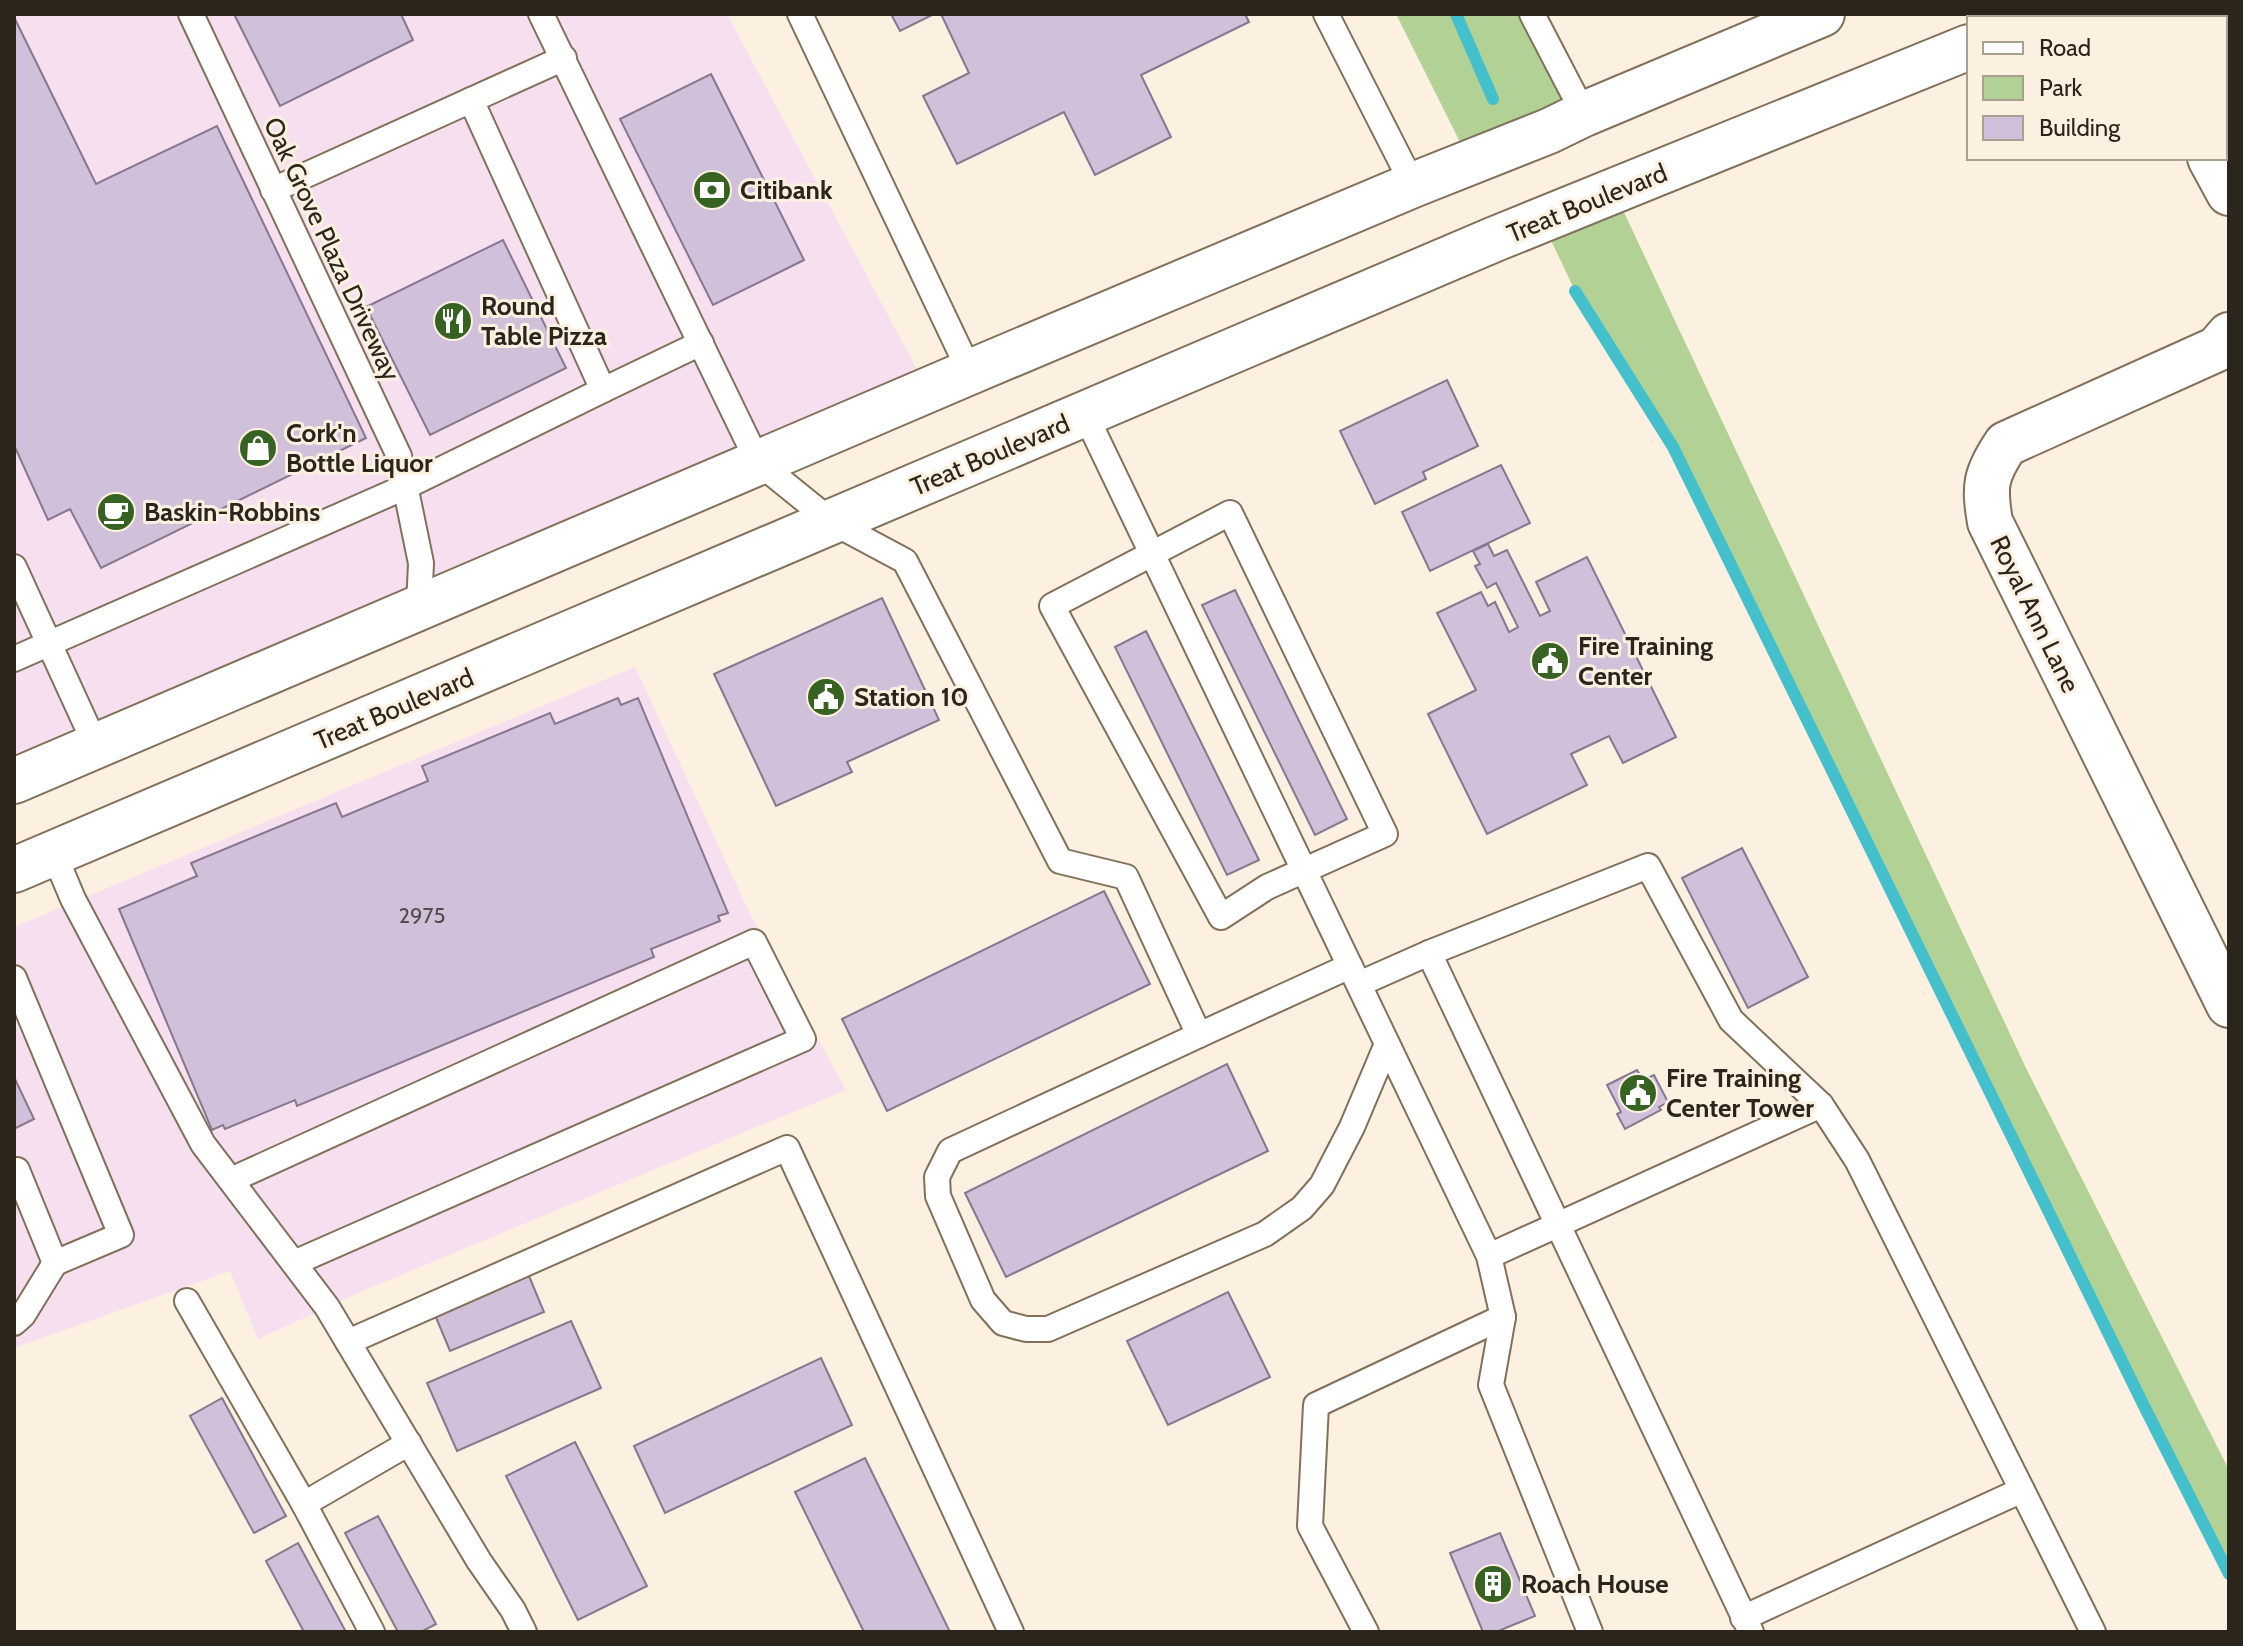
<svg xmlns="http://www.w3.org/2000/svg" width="2243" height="1646" font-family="Cabin,sans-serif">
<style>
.commercial{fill:#f6e0ef}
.green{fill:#b1d294}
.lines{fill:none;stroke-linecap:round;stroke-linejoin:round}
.stream{stroke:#44bfcc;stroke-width:12}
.building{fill:#d0c0d9;stroke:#86768e;stroke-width:2}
.service-casing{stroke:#81705a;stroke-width:28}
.minor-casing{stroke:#81705a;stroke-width:48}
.secondary-casing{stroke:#81705a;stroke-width:48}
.service{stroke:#fff;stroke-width:24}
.minor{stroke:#fff;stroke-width:44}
.secondary{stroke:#fff;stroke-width:44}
.labels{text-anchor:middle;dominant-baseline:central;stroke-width:6;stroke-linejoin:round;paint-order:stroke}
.number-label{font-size:22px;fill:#554c4b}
.poi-label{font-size:26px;font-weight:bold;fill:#2c251c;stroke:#fcf0e1;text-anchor:start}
.street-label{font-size:26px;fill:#2c251c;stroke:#fcf0e1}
</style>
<rect width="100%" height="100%" fill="#fcf0e1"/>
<g class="commercial">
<polygon points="14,14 727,14 928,390 14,781"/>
<polygon points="635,667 753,920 846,1090 358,1293 258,1339 230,1271 14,1348 14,927"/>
</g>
<g class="green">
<polygon points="1396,14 1532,14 1584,114 1470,162"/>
<polygon points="1614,191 2026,1068 2229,1470 2229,1574 2144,1406 1673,447 1575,291 1541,219"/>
</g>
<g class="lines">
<g class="stream">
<polyline points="1456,14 1493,99"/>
<polyline points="1575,291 1673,447 2144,1406 2229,1574"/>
</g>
</g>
<g class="building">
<polygon points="234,14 401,14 413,40 280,106"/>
<polygon points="891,14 934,14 900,31"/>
<polygon points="941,14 1245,14 1249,22 1141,75 1171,137 1095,175 1064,112 957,164 923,96 969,73"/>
<polygon points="14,17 96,184 217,126 366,438 101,568 70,509 48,520 14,445"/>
<polygon points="711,74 804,260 713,305 620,119"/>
<polygon points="503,240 566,368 430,435 366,307"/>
<polygon points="1447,380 1478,446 1423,472 1426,479 1375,504 1340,431"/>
<polygon points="1501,465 1530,523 1430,571 1402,512"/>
<polygon points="1488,544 1494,556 1507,550 1540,616 1550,611 1536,582 1587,557 1676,737 1623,763 1609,736 1571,754 1587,785 1487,834 1428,714 1476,690 1437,613 1481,592 1488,606 1495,602 1509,632 1518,627 1496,583 1487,588 1475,566 1480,564 1473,551"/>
<polygon points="1235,590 1347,819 1315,835 1202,605"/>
<polygon points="882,598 939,720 847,762 852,772 776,806 714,674"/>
<polygon points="1146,631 1259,860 1227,875 1115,647"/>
<polygon points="618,698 621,705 638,698 728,913 718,916 720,921 651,949 654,957 297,1106 295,1100 225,1129 223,1125 212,1130 119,909 197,876 191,863 336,803 342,817 428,781 422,766 550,713 555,724"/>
<polygon points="1742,848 1808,977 1748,1008 1682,878"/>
<polygon points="1104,891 1150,984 887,1111 842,1019"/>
<polygon points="1227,1064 1268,1151 1006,1277 965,1193"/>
<polygon points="1637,1070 1643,1080 1654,1075 1668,1102 1659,1107 1661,1110 1625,1129 1617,1114 1621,1112 1607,1085"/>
<polygon points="14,1077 34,1119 14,1129"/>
<polygon points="529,1276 544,1312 450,1351 435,1315"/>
<polygon points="1228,1292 1270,1377 1168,1425 1127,1341"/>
<polygon points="571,1321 601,1388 457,1451 427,1383"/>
<polygon points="821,1358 852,1425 665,1513 634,1446"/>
<polygon points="222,1398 286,1516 254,1533 190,1416"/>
<polygon points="575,1442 647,1586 578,1620 506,1476"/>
<polygon points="865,1458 950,1632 864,1632 795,1492"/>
<polygon points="378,1516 436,1624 421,1632 398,1632 345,1533"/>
<polygon points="1500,1533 1535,1616 1496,1632 1483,1632 1450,1553"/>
<polygon points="298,1543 346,1632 304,1632 266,1561"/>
</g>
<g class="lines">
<defs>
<g id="service">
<polyline points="191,14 399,456 421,563 419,607"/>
<polyline points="541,14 758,462 832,522 905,561 1060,861 1126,877 1199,1035 1350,966"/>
<polyline points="800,14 970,372"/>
<polyline points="1326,14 1413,185"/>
<polyline points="1532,14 1584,114"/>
<polyline points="273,190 564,58"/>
<polyline points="603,390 701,343"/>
<polyline points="1085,414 1489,1256 1503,1317 1491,1385 1590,1632"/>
<polygon points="1230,513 1385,834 1267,887 1221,917 1052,606"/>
<polyline points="14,567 96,746"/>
<polyline points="14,659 405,487 603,390 471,100"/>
<polyline points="54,854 73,899 203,1144 327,1307 479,1561 513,1610 524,1632"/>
<polyline points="1429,953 1751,1632"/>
<polyline points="14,978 121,1235 55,1263 17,1170"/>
<polyline points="1359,984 1429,953 1648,866 1731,1020 1821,1105 1857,1160 2093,1632"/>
<polyline points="1199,1035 950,1151 937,1177 938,1196 983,1300 1003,1323 1026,1329 1048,1329 1265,1234 1302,1208 1322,1185 1352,1127 1387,1044"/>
<polyline points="231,1180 754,942 803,1039 294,1263"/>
<polyline points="1489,1256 1821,1105"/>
<polyline points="187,1301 304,1504 409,1443"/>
<polyline points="14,1323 23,1315 55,1263"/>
<polyline points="348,1342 787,1148 1011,1632"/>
<polyline points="304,1504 372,1632"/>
<polyline points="1743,1618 2022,1490"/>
<polyline points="1366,1632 1310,1526 1316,1405 1503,1317"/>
</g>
<g id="minor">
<polyline points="2132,14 2134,18"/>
<polyline points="2210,158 2229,193"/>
<path d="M 2229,335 L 2217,349 L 2006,444 C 1985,475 1984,486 1990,522 L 2229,1005"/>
</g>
<g id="secondary">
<polyline points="2038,18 2047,14"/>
<polyline points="14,781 970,372 1413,185 1549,131 1584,114 1822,14"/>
<polyline points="14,870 1495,239 1969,47"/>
</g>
</defs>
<use href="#service" class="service-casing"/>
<use href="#minor" class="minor-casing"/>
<use href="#secondary" class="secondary-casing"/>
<use href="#service" class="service"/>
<use href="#minor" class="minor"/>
<use href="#secondary" class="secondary"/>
</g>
<defs>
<symbol id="bank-disc" viewBox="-11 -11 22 22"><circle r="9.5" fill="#366321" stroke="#fcf0e1"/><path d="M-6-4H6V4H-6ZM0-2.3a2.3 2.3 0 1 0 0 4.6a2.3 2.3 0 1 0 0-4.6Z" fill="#fff"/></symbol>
<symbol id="restaurant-disc" viewBox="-11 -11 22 22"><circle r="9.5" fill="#366321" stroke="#fcf0e1"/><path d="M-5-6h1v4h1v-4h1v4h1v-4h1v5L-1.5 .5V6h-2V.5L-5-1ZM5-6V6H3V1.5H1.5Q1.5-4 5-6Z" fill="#fff"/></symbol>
<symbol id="shop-disc" viewBox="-11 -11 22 22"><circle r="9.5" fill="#366321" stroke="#fcf0e1"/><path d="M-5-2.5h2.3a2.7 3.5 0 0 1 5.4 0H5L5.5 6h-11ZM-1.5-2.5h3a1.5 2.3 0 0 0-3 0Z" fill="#fff"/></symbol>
<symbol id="cafe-disc" viewBox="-11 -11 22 22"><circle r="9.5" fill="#366321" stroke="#fcf0e1"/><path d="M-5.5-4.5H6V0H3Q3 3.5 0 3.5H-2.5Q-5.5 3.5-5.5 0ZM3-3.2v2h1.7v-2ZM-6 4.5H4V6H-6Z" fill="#fff"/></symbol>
<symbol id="civic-disc" viewBox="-11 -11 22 22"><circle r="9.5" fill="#366321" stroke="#fcf0e1"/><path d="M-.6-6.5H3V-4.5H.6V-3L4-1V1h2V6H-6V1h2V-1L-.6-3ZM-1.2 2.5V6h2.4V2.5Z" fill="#fff"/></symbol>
<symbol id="building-disc" viewBox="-11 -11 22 22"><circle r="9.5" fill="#366321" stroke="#fcf0e1"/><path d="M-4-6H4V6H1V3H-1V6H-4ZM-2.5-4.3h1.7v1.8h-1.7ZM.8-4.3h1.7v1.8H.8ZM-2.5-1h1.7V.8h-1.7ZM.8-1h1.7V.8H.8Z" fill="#fff"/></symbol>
</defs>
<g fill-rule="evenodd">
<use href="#bank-disc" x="690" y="168" width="44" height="44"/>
<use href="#restaurant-disc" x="431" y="299" width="44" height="44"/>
<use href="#shop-disc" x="236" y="426" width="44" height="44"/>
<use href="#cafe-disc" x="94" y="490" width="44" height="44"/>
<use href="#civic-disc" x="1528" y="639" width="44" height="44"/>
<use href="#civic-disc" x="804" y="675" width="44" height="44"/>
<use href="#civic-disc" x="1616" y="1071" width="44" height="44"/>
<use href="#building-disc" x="1471" y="1562" width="44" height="44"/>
</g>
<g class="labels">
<g class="number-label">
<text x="422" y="915">2975</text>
</g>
<g class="poi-label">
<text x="740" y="190">Citibank</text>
<text x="481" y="306">Round<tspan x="481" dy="30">Table Pizza</tspan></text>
<text x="286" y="433">Cork'n<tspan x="286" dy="30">Bottle Liquor</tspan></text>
<text x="144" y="512">Baskin-Robbins</text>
<text x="1578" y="646">Fire Training<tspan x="1578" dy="30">Center</tspan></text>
<text x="854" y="697">Station 10</text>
<text x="1666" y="1078">Fire Training<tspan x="1666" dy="30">Center Tower</tspan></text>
<text x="1521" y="1584">Roach House</text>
</g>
<g class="street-label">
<text transform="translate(1587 203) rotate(-22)">Treat Boulevard</text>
<text transform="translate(332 249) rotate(65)">Oak Grove Plaza Driveway</text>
<text transform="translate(990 455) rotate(-23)">Treat Boulevard</text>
<text transform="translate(2035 614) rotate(64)">Royal Ann Lane</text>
<text transform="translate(394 709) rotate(-23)">Treat Boulevard</text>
</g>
</g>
<rect width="2243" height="1646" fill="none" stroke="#2c251c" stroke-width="32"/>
<rect x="1967" y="16" width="260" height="144" fill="#fcf0e1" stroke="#a99f92" stroke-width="2"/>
<rect x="1983" y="42" width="40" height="12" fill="#ffffff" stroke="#a99f92" stroke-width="2"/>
<text x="2039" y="56" font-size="24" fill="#2c251c">Road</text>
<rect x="1983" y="76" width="40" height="24" fill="#b1d294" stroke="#a99f92" stroke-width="2"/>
<text x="2039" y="96" font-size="24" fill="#2c251c">Park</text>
<rect x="1983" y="116" width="40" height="24" fill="#d0c0d9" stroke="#a99f92" stroke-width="2"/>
<text x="2039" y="136" font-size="24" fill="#2c251c">Building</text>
</svg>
